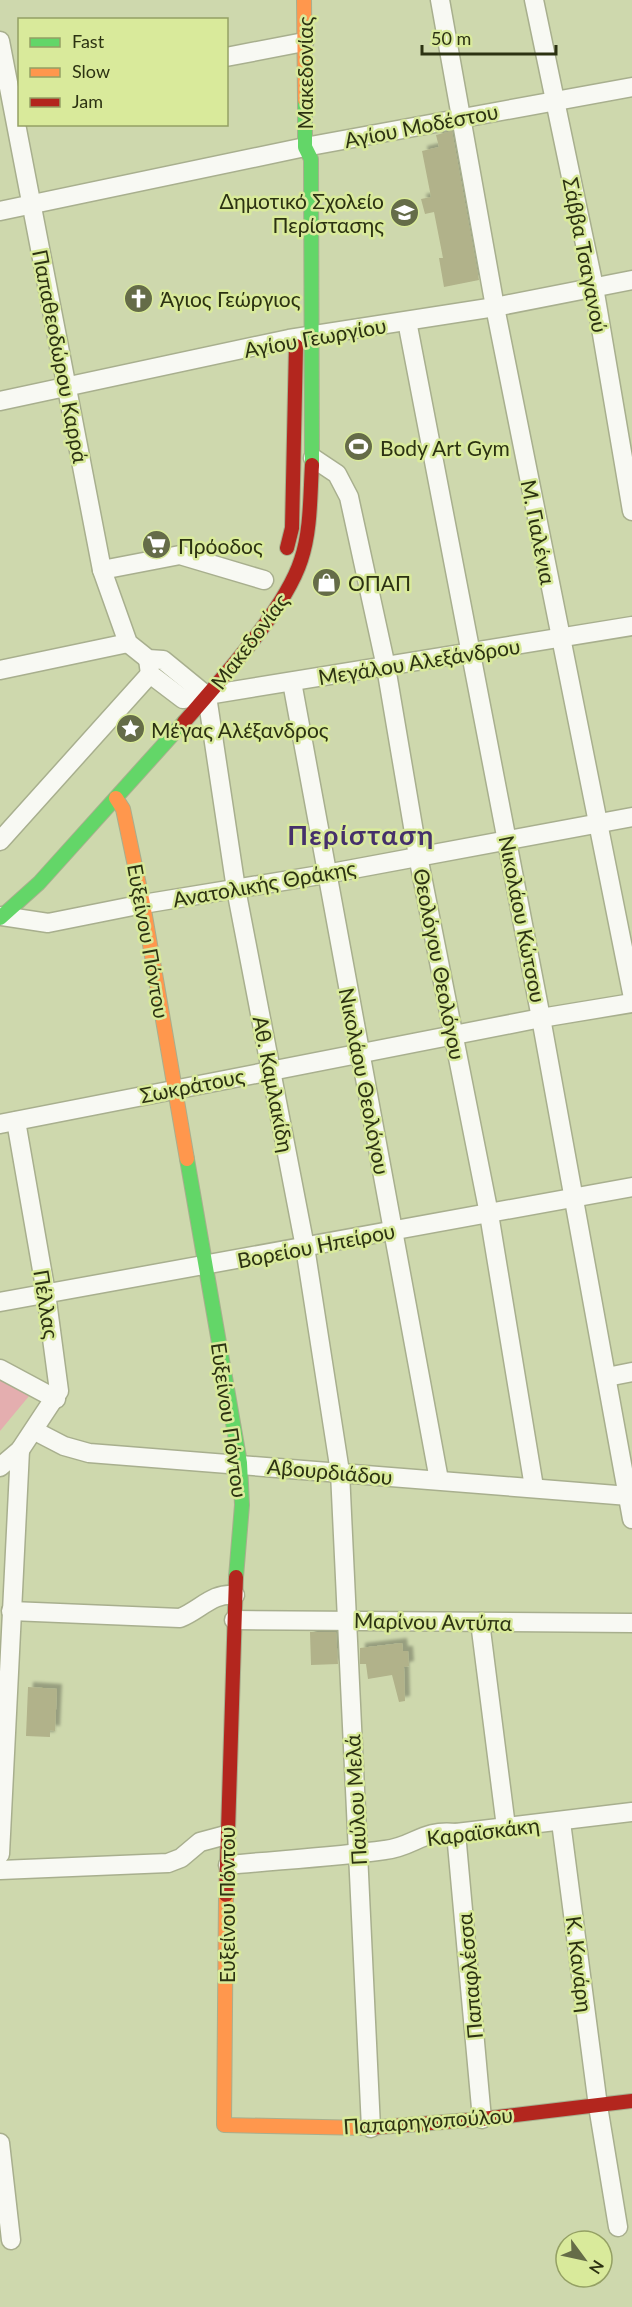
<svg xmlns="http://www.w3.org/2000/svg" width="632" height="2307" font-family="Lato,sans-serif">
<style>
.green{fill:#e4aeaf}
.building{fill:#b1b28a;filter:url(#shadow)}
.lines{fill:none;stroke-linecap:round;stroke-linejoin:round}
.street-casing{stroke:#a8af8e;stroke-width:21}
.fast-casing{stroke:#a8af8e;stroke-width:16}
.slow-casing{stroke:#a8af8e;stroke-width:16}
.jam-casing{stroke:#a8af8e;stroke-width:16}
.street{stroke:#f8f9f3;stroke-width:18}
.fast{stroke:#63d668;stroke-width:14}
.slow{stroke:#ff974d;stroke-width:14}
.jam{stroke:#b3261e;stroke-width:14}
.labels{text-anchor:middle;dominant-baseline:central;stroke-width:5;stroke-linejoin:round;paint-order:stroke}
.street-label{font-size:21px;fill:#2c3212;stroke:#d9ea9b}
.poi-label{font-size:21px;fill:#2c3212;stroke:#d9ea9b;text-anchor:start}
.district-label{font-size:27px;font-weight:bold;letter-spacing:1.5px;fill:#45306b;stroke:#d9ea9b}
</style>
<defs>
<filter id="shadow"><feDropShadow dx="5" dy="-5" stdDeviation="1.5" flood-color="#0004"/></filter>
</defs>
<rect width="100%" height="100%" fill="#ced8ad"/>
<polygon class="green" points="0,1372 34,1390 0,1431"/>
<g class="building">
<polygon points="452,131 479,280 444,287 439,258 443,258 434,212 425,214 421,199 431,197 422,151 439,147 436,135"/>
<polygon points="310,1632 336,1632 338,1664 311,1665"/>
<polygon points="402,1643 403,1651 408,1651 409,1666 404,1667 405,1701 399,1702 392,1675 368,1679 366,1664 360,1664 360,1648"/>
<polygon points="28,1687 57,1689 55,1731 50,1730 50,1737 26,1736"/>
</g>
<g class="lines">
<defs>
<g id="street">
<polyline points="440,0 495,307 632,993"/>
<polyline points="534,0 594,287 632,511"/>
<polyline points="0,41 102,570 128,643 148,659 163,660 207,696"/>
<polyline points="226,57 304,42"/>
<polyline points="0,211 305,147 632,87"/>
<polyline points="407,321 541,1018 632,1519"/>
<polyline points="0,401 289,339 495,307 632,280"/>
<polyline points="313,458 337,474 349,497 386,667 418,856 489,1214 534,1487"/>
<polyline points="102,570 180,555 264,580"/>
<polyline points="148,659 150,674 183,699 632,626"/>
<polyline points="0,670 128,643"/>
<polyline points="292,682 439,1480"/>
<polyline points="207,696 236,889 305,1247 340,1472 371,2128"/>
<polyline points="0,841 150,674"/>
<polyline points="2,916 48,923 143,904 326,874 632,817"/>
<polyline points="0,1124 541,1018 632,1003"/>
<polyline points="0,1302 632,1187"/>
<polyline points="0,1369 56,1399"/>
<polyline points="607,1377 632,1372"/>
<polyline points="35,1431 64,1446 89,1453 629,1496"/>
<polyline points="0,1467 20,1450 59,1391 46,1293 16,1121"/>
<path d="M 11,1611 L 180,1618 C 200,1610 213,1592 235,1595"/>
<polyline points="234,1620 632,1623"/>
<polyline points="480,1622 506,1827"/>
<polyline points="561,1822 598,2106 618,2227"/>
<polyline points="456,1833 482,2119"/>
<polyline points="0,1854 20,1450"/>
<path d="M 228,1865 C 280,1860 333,1857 385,1850 C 414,1847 422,1829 456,1833 L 632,1812"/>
<polyline points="0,1870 168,1863 181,1858 200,1842 226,1835"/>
<polyline points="0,2143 11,2240"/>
</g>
<g id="fast">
<polyline points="305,100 305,147 311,159 312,465"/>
<polyline points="0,918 39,883 184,722"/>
<polyline points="187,1159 240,1463 242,1505 236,1577"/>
</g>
<g id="slow">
<polyline points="304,0 305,100"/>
<polyline points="116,798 123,809 143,904 187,1159"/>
<polyline points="226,1895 224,2125 368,2128"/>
</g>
<g id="jam">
<polyline points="287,548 292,528 296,346"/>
<path d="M 184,722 C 219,682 285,610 301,560 C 311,530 310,496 312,465"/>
<polyline points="226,1895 236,1577"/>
<polyline points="368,2128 482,2119 632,2101"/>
</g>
</defs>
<use href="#street" class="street-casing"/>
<use href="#fast" class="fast-casing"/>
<use href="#slow" class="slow-casing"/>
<use href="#jam" class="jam-casing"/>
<use href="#street" class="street"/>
<use href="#fast" class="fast"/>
<use href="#slow" class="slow"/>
<use href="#jam" class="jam"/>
</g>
<defs>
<symbol id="school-disc" viewBox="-11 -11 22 22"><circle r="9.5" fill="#656c48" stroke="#d9ea9b"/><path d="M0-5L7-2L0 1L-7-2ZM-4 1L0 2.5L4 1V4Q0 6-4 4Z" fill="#fff"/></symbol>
<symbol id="church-disc" viewBox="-11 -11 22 22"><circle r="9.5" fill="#656c48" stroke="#d9ea9b"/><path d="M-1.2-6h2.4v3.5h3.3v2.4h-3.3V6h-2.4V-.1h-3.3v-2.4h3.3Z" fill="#fff"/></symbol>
<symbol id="stadium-disc" viewBox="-11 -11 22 22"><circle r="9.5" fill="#656c48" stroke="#d9ea9b"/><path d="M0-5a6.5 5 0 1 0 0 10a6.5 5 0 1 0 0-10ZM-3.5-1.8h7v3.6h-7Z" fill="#fff"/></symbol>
<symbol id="supermarket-disc" viewBox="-11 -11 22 22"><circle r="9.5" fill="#656c48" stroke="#d9ea9b"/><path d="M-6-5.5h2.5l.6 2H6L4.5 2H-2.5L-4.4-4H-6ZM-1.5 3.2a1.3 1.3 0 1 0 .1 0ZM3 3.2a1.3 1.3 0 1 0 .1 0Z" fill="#fff"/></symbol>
<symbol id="shop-disc" viewBox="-11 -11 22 22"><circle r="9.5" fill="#656c48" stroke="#d9ea9b"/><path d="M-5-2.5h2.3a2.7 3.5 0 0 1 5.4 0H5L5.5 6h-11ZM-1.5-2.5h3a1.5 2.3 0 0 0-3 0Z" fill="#fff"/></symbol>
<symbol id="sight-disc" viewBox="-11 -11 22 22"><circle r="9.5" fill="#656c48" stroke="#d9ea9b"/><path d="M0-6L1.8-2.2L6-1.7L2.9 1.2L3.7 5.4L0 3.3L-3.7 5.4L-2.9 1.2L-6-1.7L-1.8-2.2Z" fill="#fff"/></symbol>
</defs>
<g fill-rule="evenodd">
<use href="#school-disc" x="388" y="196" width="33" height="33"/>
<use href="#church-disc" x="122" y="282" width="33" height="33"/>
<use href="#stadium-disc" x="342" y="430" width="33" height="33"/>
<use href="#supermarket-disc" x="140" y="528" width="33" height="33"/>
<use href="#shop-disc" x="310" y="566" width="33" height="33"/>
<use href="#sight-disc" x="114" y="712" width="33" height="33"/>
</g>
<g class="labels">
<g class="street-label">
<text transform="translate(304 73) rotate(-90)">Μακεδονίας</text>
<text transform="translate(421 125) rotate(-11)">Αγίου Μοδέστου</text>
<text transform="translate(586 255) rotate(79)">Σάββα Τσαγανού</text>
<text transform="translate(315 337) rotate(-10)">Αγίου Γεωργίου</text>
<text transform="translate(61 356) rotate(79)">Παπαθεοδώρου Καρρά</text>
<text transform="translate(539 532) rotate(79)">Μ. Γιαλένια</text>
<text transform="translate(249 641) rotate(-53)">Μακεδονίας</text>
<text transform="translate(419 661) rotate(-9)">Μεγάλου Αλεξάνδρου</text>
<text transform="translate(264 883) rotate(-10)">Ανατολικής Θράκης</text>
<text transform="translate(523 919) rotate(79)">Νικολάου Κώτσου</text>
<text transform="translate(149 941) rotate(80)">Ευξείνου Πόντου</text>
<text transform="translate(440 964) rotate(79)">Θεολόγου Θεολόγου</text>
<text transform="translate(365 1081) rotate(79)">Νικολάου Θεολόγου</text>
<text transform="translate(274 1084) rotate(79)">Αθ. Καμλακίδη</text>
<text transform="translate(192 1085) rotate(-11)">Σωκράτους</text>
<text transform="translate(316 1245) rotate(-11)">Βορείου Ηπείρου</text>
<text transform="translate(47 1304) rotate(81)">Πέλλας</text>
<text transform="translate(230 1420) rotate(82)">Ευξείνου Πόντου</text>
<text transform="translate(330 1471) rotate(5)">Αβουρδιάδου</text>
<text transform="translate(433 1621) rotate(1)">Μαρίνου Αντύπα</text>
<text transform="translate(355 1800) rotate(-93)">Παύλου Μελά</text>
<text transform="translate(483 1831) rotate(-7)">Καραϊσκάκη</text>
<text transform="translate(226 1905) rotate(-90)">Ευξείνου Πόντου</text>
<text transform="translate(580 1964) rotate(83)">Κ. Κανάρη</text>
<text transform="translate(469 1976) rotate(-95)">Παπαφλέσσα</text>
<text transform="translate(428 2120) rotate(-4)">Παπαρηγοπούλου</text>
</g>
<g class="poi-label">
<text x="384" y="200" text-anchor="end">Δημοτικό Σχολείο<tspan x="384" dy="24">Περίστασης</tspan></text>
<text x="160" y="298">Άγιος Γεώργιος</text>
<text x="380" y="447">Body Art Gym</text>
<text x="178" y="545">Πρόοδος</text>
<text x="348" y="582">ΟΠΑΠ</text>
<text x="151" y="729">Μέγας Αλέξανδρος</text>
</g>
<g class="district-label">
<text x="361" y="834">Περίσταση</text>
</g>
</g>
<rect x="18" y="18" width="210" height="108" fill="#d9ea9b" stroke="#94a064" stroke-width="1.5"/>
<rect x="30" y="38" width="30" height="9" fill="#63d668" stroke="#94a064" stroke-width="1.5"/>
<text x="72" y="48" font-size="18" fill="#2c3212">Fast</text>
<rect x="30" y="68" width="30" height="9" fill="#ff974d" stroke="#94a064" stroke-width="1.5"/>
<text x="72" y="78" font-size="18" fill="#2c3212">Slow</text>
<rect x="30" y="98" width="30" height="9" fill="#b3261e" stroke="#94a064" stroke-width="1.5"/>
<text x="72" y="108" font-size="18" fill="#2c3212">Jam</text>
<g transform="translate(584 2259) rotate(123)"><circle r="28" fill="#d9ea9b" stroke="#94a064" stroke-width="1.5"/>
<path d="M0-4.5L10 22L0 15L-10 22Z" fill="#656c48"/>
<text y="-9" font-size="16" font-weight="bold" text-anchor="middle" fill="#2c3212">N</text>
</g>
<path d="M422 45v9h134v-9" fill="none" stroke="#2c3212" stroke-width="3"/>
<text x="431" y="45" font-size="18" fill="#2c3212" stroke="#d9ea9b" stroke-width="4.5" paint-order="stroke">50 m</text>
</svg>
